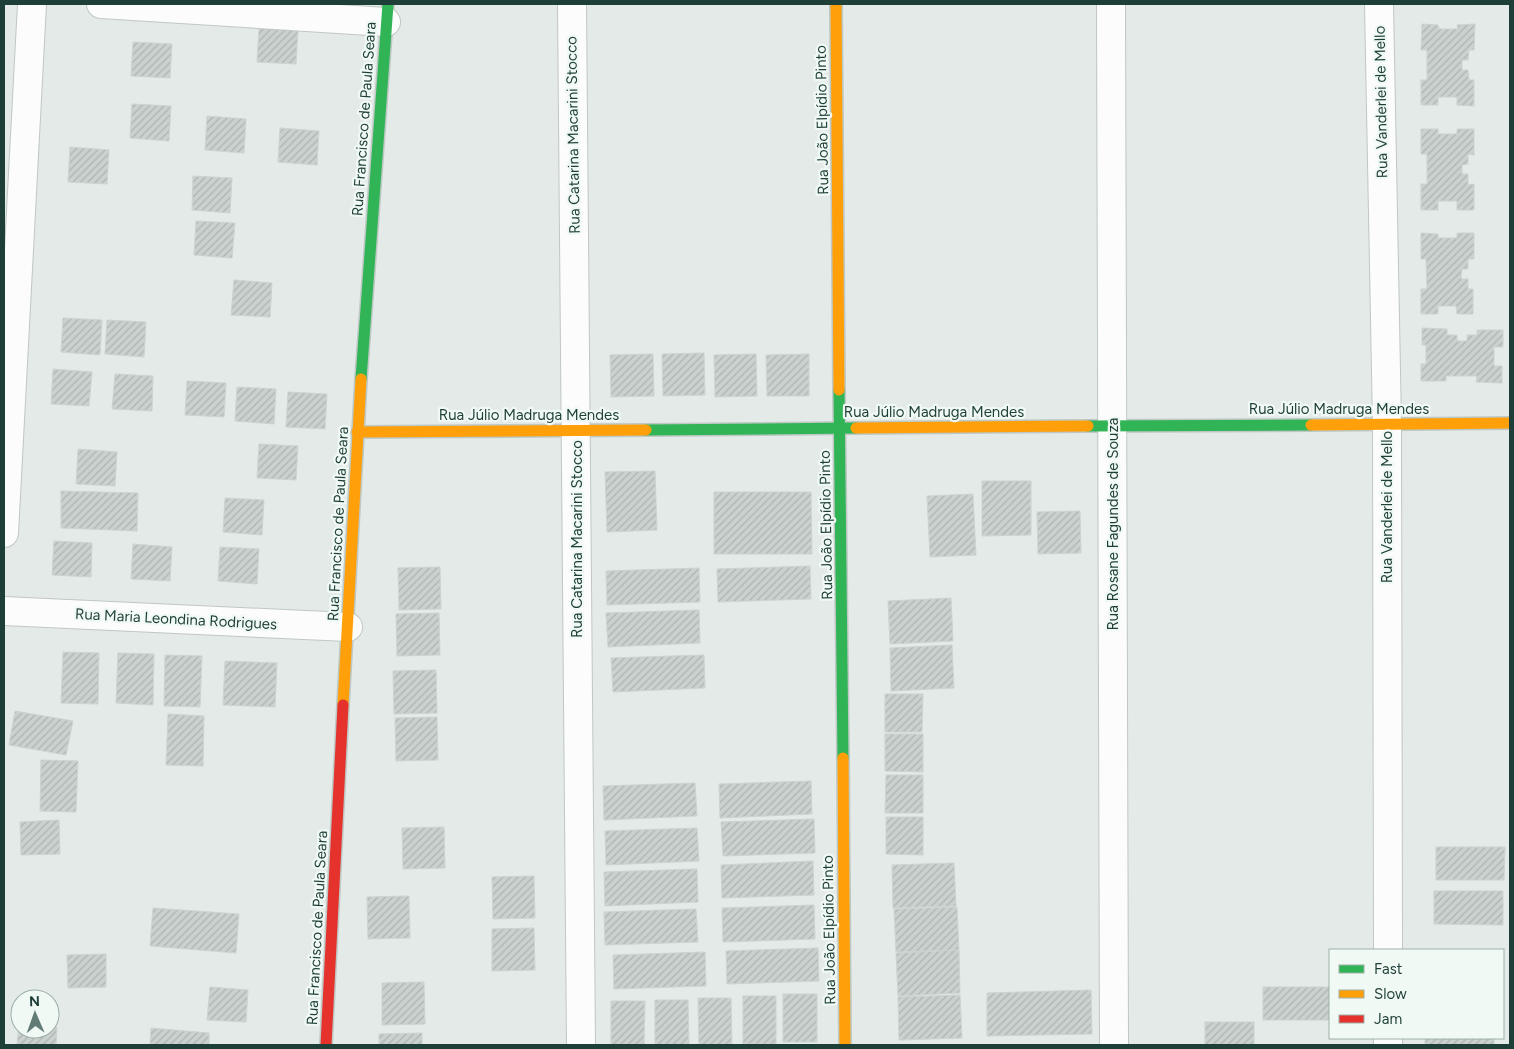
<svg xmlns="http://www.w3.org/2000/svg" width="1514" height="1049" font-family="Figtree,sans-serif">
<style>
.building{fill:url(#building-hatch);stroke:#ccd3d0}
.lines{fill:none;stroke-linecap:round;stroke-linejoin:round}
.street-casing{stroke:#c0c7c4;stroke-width:30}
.fast-casing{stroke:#bec8c4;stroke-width:14}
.slow-casing{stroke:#bec8c4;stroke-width:14}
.jam-casing{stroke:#bec8c4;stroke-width:14}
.street{stroke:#fbfcfb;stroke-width:28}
.fast{stroke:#30b455;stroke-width:11}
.slow{stroke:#ff9f0a;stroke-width:11}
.jam{stroke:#e5322d;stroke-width:11}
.labels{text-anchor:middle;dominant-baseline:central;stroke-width:4.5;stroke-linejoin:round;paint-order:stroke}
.street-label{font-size:15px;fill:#1e3f37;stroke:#f1f9f5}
</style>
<defs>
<pattern id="building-hatch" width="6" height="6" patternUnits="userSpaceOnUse" patternTransform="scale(1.25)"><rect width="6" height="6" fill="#cad1ce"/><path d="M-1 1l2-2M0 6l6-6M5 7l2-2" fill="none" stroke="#adb4b2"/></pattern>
</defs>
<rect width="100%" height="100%" fill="#e3eae7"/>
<g class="building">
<polygon points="1422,24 1438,25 1439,29 1458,29 1457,25 1475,24 1474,50 1469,50 1468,60 1462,60 1462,70 1468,70 1469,80 1474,80 1474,106 1457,105 1457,97 1438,97 1438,105 1421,105 1421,80 1427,80 1427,50 1421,50"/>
<polygon points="259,28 298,30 296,64 257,62"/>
<polygon points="133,42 172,44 170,78 131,76"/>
<polygon points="132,104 171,106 169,141 130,138"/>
<polygon points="207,116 246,119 244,153 205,150"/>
<polygon points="280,128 319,131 317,165 278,162"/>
<polygon points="1421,129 1438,129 1438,134 1457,134 1457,129 1474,129 1474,155 1468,154 1468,164 1462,165 1462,174 1468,174 1468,185 1474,184 1474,210 1457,210 1457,201 1438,201 1438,210 1421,210 1421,184 1427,184 1427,154 1421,154"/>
<polygon points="70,147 109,150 107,184 68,182"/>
<polygon points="193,176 232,178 230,213 192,210"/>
<polygon points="196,221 235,223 232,258 194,255"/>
<polygon points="1421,233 1438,234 1438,238 1457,238 1457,233 1474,233 1474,259 1468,259 1468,269 1462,269 1461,279 1468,279 1468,289 1473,289 1473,314 1457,314 1456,306 1438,306 1438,314 1421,314 1421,289 1427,289 1426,259 1421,259"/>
<polygon points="234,280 272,283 270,317 231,315"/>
<polygon points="63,318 102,320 100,355 61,352"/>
<polygon points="107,320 146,322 144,357 105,354"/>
<polygon points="1422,328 1447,329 1447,335 1457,335 1457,341 1467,341 1467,335 1477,335 1477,330 1503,330 1503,347 1494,347 1494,366 1502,366 1502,383 1476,382 1477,376 1446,376 1446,381 1421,381 1421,364 1426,364 1426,345 1422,345"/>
<polygon points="704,353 705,395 663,396 662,354"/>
<polygon points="653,354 654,396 611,397 610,355"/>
<polygon points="756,354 757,396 715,397 714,355"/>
<polygon points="809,354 809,396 767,396 766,355"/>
<polygon points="53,369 92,372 89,406 51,404"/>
<polygon points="115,374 153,376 152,411 112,409"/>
<polygon points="187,381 226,383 224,417 185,415"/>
<polygon points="237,387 276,389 274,424 235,421"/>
<polygon points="288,392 327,394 325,429 286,427"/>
<polygon points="259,444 298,446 296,480 257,478"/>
<polygon points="78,449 117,452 115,486 76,484"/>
<polygon points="655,471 657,530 607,532 605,472"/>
<polygon points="982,481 1031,481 1031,535 982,536"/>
<polygon points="61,491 138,493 137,531 61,528"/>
<polygon points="714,492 811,492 812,554 714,554"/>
<polygon points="973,494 976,555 930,557 927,496"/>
<polygon points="225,498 264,500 262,535 223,532"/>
<polygon points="1080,511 1081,553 1038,554 1037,512"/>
<polygon points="54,541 92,543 91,577 52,575"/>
<polygon points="133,544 172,547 170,581 131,579"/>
<polygon points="220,547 259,549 257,584 218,581"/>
<polygon points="810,566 811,599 718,602 717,569"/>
<polygon points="440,567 441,609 399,610 398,568"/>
<polygon points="699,568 700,602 607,605 606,571"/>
<polygon points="951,598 953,641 890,644 888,601"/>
<polygon points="699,610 700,643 608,647 606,613"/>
<polygon points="439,613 440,655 397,656 396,614"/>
<polygon points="952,645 954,688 891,691 890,648"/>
<polygon points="63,652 99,653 98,704 61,703"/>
<polygon points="118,653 154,654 153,705 116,703"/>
<polygon points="165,655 202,656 200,707 164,706"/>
<polygon points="704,655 705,688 613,692 611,658"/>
<polygon points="225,661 277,663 275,707 223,705"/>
<polygon points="436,670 437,713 394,714 393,671"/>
<polygon points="885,694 923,694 922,732 885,732"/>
<polygon points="15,711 73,721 66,755 9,745"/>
<polygon points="168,714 204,716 203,766 166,765"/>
<polygon points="437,717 438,760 396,761 395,718"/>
<polygon points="885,734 923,734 923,772 885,771"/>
<polygon points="41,760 78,761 76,812 40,811"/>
<polygon points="886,775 923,775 923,813 885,813"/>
<polygon points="811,781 812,814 720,818 719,784"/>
<polygon points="695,783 697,816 604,820 603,786"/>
<polygon points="886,817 923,817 923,855 886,854"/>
<polygon points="814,819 815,853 723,856 721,822"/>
<polygon points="59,820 60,854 21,855 20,822"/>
<polygon points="444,827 445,868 403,869 402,828"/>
<polygon points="697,828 699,861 606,865 605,831"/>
<polygon points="1436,847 1505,847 1504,880 1436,880"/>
<polygon points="813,861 814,895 722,898 721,865"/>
<polygon points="954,863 956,906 893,908 892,865"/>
<polygon points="697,869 698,902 605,906 604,872"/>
<polygon points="534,876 535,918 493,919 492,877"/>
<polygon points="1434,891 1503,891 1503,925 1434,924"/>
<polygon points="409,896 410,938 368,939 367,897"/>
<polygon points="814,905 815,939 723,942 722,908"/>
<polygon points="957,907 959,950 896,952 894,909"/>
<polygon points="153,908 239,914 236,953 150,946"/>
<polygon points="696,909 698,942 605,945 604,912"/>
<polygon points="534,928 535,970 492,971 492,929"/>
<polygon points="818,948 819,981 727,984 726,951"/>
<polygon points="959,950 960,993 898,996 896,953"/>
<polygon points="705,952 706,986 614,989 613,955"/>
<polygon points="106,954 106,987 68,988 67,955"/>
<polygon points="424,982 425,1024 382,1025 382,983"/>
<polygon points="210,987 248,990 246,1022 207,1020"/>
<rect x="1263" y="987" width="67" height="33"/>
<polygon points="1091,990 1092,1034 987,1036 987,993"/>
<rect x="783" y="994" width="34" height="48"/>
<polygon points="960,995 962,1038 899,1040 898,997"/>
<rect x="743" y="996" width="33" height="48"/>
<polygon points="698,998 731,998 732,1045 699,1045"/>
<polygon points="655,1000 688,1000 689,1045 655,1045"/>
<polygon points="611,1001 645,1001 644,1045 611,1045"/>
<rect x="1205" y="1022" width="49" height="23"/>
<polygon points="19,1025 20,1029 57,1027 56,1045 17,1045"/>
<polygon points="151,1028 209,1033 209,1045 150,1045"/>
<polygon points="422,1033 422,1045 379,1045 379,1034"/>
<rect x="1425" y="1038" width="69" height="7"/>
</g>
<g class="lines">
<defs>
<g id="street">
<polyline points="101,4 386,22"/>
<polyline points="572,4 581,1045"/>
<polyline points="1111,4 1114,1045"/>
<polyline points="1379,4 1387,424 1388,950"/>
<polyline points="4,533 32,4"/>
<polyline points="4,611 348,627"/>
<polyline points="1388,1038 1388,1045"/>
</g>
<g id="fast">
<polyline points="361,379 388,4"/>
<polyline points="839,390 843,758"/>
<polyline points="1088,426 1311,425"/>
<polyline points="646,430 856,428"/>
</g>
<g id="slow">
<polyline points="836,4 839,390"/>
<polyline points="1311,425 1510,423"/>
<polyline points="856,428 1088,426"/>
<polyline points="357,432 646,430"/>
<polyline points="343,705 361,379"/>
<polyline points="843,758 845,1045"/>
</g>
<polyline id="jam" points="326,1045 343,705"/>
</defs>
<use href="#street" class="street-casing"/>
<use href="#fast" class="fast-casing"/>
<use href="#slow" class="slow-casing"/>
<use href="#jam" class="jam-casing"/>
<use href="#street" class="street"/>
<use href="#fast" class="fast"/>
<use href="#slow" class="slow"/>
<use href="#jam" class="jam"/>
</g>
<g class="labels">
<g class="street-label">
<text transform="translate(1381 102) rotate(-91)">Rua Vanderlei de Mello</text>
<text transform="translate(364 119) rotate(-86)">Rua Francisco de Paula Seara</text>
<text transform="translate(822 120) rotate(-91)">Rua João Elpídio Pinto</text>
<text transform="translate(573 135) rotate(-91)">Rua Catarina Macarini Stocco</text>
<text x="1339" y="409">Rua Júlio Madruga Mendes</text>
<text x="934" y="412">Rua Júlio Madruga Mendes</text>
<text x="529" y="415">Rua Júlio Madruga Mendes</text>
<text transform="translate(1387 507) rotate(-90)">Rua Vanderlei de Mello</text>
<text transform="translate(338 524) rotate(-87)">Rua Francisco de Paula Seara</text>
<text transform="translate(1113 524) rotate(-90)">Rua Rosane Fagundes de Souza</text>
<text transform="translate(826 525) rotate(-91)">Rua João Elpídio Pinto</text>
<text transform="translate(577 539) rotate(-90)">Rua Catarina Macarini Stocco</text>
<text transform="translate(176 619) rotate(3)">Rua Maria Leondina Rodrigues</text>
<text transform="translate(317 928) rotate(-87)">Rua Francisco de Paula Seara</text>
<text transform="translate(829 930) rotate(-91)">Rua João Elpídio Pinto</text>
</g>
</g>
<rect width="1514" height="1049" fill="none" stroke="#1e3f37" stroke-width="10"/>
<rect x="1329" y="949" width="175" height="90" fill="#f1f9f5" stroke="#9dafa9"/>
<rect x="1339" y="965" width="25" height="8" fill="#30b455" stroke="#9dafa9"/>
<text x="1374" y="974" font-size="15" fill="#1e3f37">Fast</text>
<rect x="1339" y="990" width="25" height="8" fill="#ff9f0a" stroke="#9dafa9"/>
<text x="1374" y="999" font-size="15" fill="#1e3f37">Slow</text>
<rect x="1339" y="1015" width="25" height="8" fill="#e5322d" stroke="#9dafa9"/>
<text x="1374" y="1024" font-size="15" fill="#1e3f37">Jam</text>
<g transform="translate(35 1014) rotate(358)"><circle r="24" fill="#f1f9f5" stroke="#9dafa9"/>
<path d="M0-4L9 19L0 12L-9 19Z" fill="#637b75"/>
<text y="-8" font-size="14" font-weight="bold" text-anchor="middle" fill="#1e3f37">N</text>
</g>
</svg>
